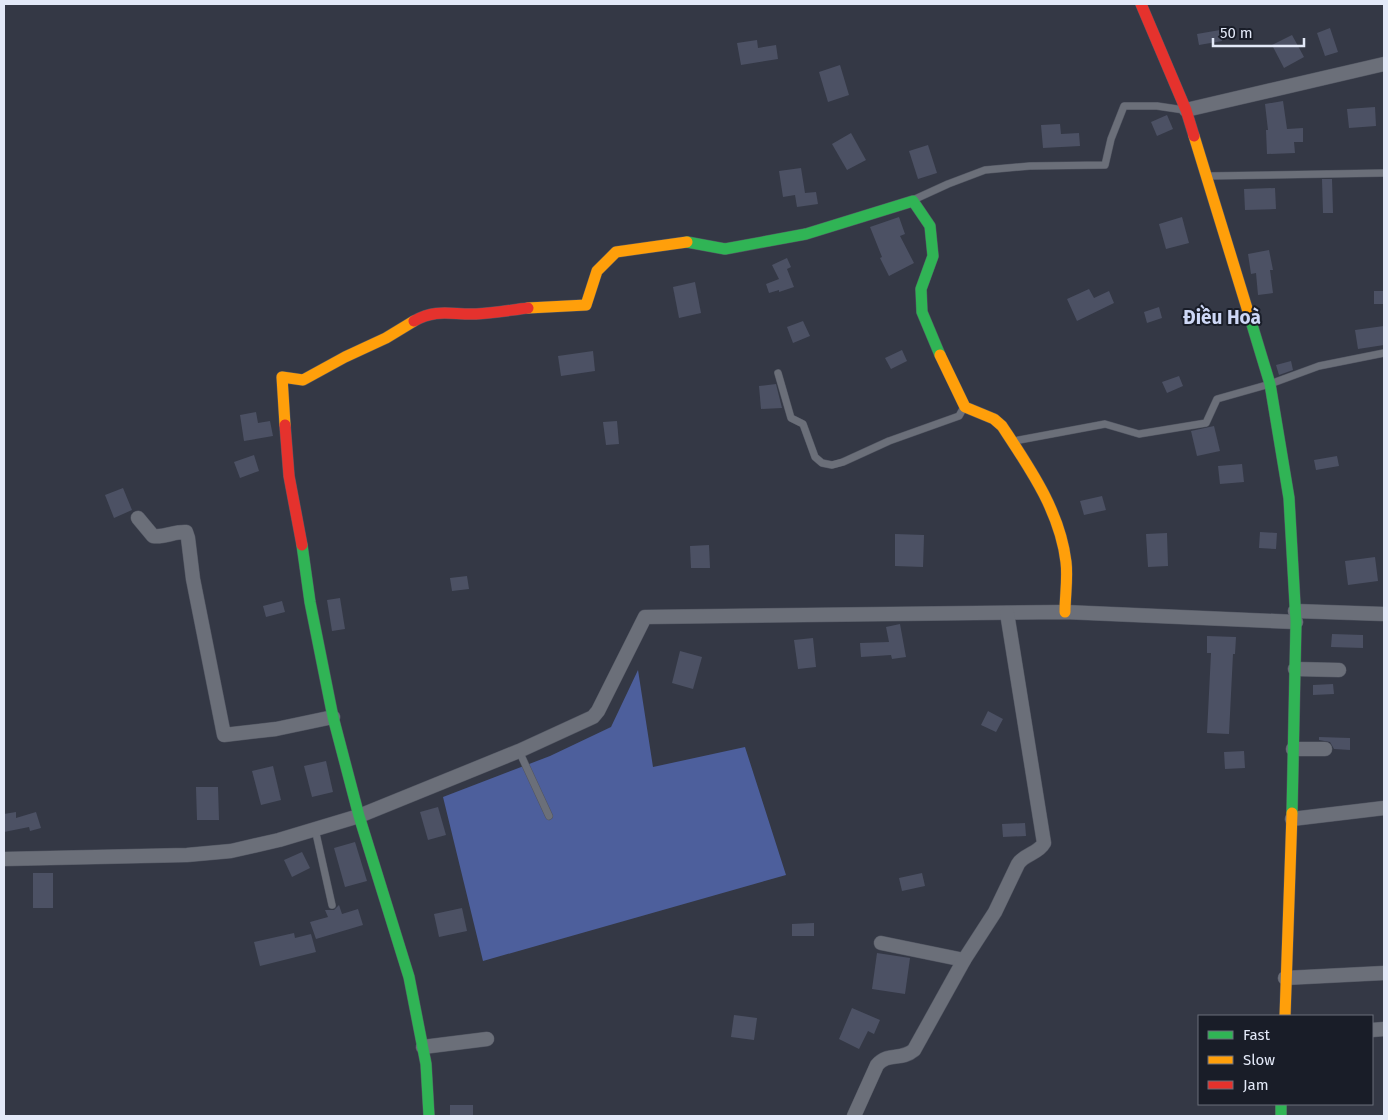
<svg xmlns="http://www.w3.org/2000/svg" width="1388" height="1120" font-family="'Fira Sans',sans-serif">
<style>
.forest{fill:#4d5f9c}
.building{fill:#4c5164}
.lines{fill:none;stroke-linecap:round;stroke-linejoin:round}
.lane-casing{stroke:#515561;stroke-width:8}
.street-casing{stroke:#515561;stroke-width:15}
.fast-casing{stroke:#515561;stroke-width:12}
.slow-casing{stroke:#515561;stroke-width:12}
.jam-casing{stroke:#515561;stroke-width:12}
.lane{stroke:#6b6f79;stroke-width:7}
.street{stroke:#6b6f79;stroke-width:14}
.fast{stroke:#30b455;stroke-width:11}
.slow{stroke:#ff9f0a;stroke-width:11}
.jam{stroke:#e5322d;stroke-width:11}
.labels{text-anchor:middle;dominant-baseline:central;stroke-width:4;stroke-linejoin:round;paint-order:stroke}
.quarter-label{font-size:19px;font-weight:bold;fill:#ced8f6;stroke:#191d28}
</style>
<rect width="100%" height="100%" fill="#343845"/>
<polygon class="forest" points="638,670 653,767 745,747 786,875 483,961 443,797 550,756 611,727"/>
<g class="building">
<polygon points="1330,28 1338,52 1325,56 1317,33"/>
<polygon points="1220,30 1222,41 1199,45 1197,34"/>
<polygon points="1292,35 1304,57 1284,68 1272,45"/>
<polygon points="757,40 758,48 776,45 778,59 741,65 737,43"/>
<polygon points="840,65 849,95 828,102 819,72"/>
<polygon points="1283,101 1287,129 1303,128 1303,142 1294,142 1295,153 1267,154 1266,130 1268,130 1265,104"/>
<polygon points="1375,107 1376,126 1349,128 1347,109"/>
<polygon points="1167,115 1173,129 1157,136 1151,122"/>
<polygon points="1060,124 1061,134 1079,133 1080,146 1043,148 1041,125"/>
<polygon points="851,133 866,160 847,170 832,144"/>
<polygon points="928,145 937,173 918,179 909,151"/>
<polygon points="801,168 805,193 816,192 818,204 797,207 795,195 783,197 779,171"/>
<polygon points="1322,179 1332,179 1333,213 1323,213"/>
<polygon points="1275,188 1276,209 1245,210 1244,189"/>
<polygon points="899,217 905,234 900,236 914,263 889,276 880,258 882,257 870,227"/>
<polygon points="1182,217 1189,243 1166,249 1159,224"/>
<polygon points="1269,250 1273,270 1270,270 1273,293 1258,295 1256,273 1251,274 1248,254"/>
<polygon points="787,258 791,267 787,269 794,287 779,292 779,290 769,293 766,284 779,279 772,265"/>
<polygon points="695,282 701,313 679,318 673,287"/>
<polygon points="1089,289 1094,298 1109,291 1114,303 1077,321 1067,299"/>
<rect x="1374" y="291" width="10" height="13"/>
<polygon points="1159,307 1162,318 1147,323 1144,312"/>
<polygon points="803,321 810,336 793,343 787,327"/>
<polygon points="1384,326 1384,345 1358,349 1355,330"/>
<polygon points="902,350 907,361 891,369 885,358"/>
<polygon points="593,351 595,371 561,376 558,356"/>
<polygon points="1291,361 1293,370 1279,375 1276,365"/>
<polygon points="1179,376 1183,386 1167,393 1162,382"/>
<polygon points="776,384 782,408 761,409 759,386"/>
<polygon points="256,412 258,423 270,421 273,436 244,441 240,415"/>
<polygon points="617,421 619,444 606,445 603,422"/>
<polygon points="1214,426 1220,451 1197,456 1191,431"/>
<polygon points="254,455 259,471 240,478 234,462"/>
<polygon points="1337,456 1339,466 1316,470 1314,460"/>
<polygon points="1242,464 1244,482 1220,484 1218,466"/>
<polygon points="123,488 132,510 114,518 105,495"/>
<polygon points="1102,496 1106,510 1084,515 1080,501"/>
<polygon points="1260,532 1277,533 1276,549 1259,548"/>
<polygon points="1167,533 1168,566 1148,567 1146,534"/>
<polygon points="895,534 924,535 923,567 895,566"/>
<polygon points="709,545 710,568 691,568 690,546"/>
<polygon points="1375,557 1378,581 1348,585 1345,561"/>
<polygon points="467,576 469,589 452,591 450,578"/>
<polygon points="340,598 345,629 332,631 327,600"/>
<polygon points="282,601 285,612 266,617 263,606"/>
<polygon points="900,624 906,657 892,659 891,655 861,657 860,643 889,642 886,627"/>
<polygon points="1332,634 1363,635 1363,648 1331,647"/>
<polygon points="1207,636 1236,637 1235,654 1233,654 1229,734 1207,733 1211,653 1207,653"/>
<polygon points="813,638 816,667 798,669 794,640"/>
<polygon points="680,651 702,657 693,689 672,683"/>
<polygon points="1333,684 1334,694 1313,695 1313,685"/>
<polygon points="988,711 1003,719 996,732 981,725"/>
<polygon points="1319,737 1350,738 1350,750 1334,749 1330,742 1319,740"/>
<polygon points="1244,751 1245,768 1225,769 1224,752"/>
<polygon points="326,761 333,792 312,797 304,766"/>
<polygon points="273,766 281,800 261,805 252,771"/>
<polygon points="196,787 218,787 219,820 197,820"/>
<polygon points="438,807 446,835 428,840 420,812"/>
<polygon points="16,812 16,818 36,812 41,828 30,831 29,827 4,832 4,814"/>
<polygon points="1025,823 1026,836 1003,837 1002,824"/>
<polygon points="355,842 367,881 345,887 334,848"/>
<polygon points="302,852 310,868 292,877 284,860"/>
<rect x="33" y="873" width="20" height="35"/>
<polygon points="922,873 925,886 902,891 899,878"/>
<polygon points="339,905 342,914 358,909 363,925 316,939 310,922 328,917 325,910 334,910"/>
<polygon points="462,908 467,931 439,937 434,914"/>
<polygon points="814,923 814,936 792,936 792,924"/>
<polygon points="294,933 295,938 311,934 316,952 260,966 254,942"/>
<polygon points="877,953 910,958 905,994 872,989"/>
<polygon points="852,1008 880,1020 874,1034 868,1031 859,1049 839,1039"/>
<polygon points="734,1015 757,1018 754,1040 731,1037"/>
<rect x="450" y="1105" width="23" height="11"/>
</g>
<g class="lines">
<defs>
<g id="lane">
<polyline points="1207,176 1384,173"/>
<polyline points="913,200 948,184 985,170 1030,166 1105,165 1111,139 1124,106 1157,106 1184,110"/>
<polyline points="778,373 791,418 803,424 815,457 822,463 832,465 843,462 889,441 959,416 964,407"/>
<polyline points="1014,441 1105,424 1139,434 1206,423 1217,399 1270,384 1319,366 1384,353"/>
<polyline points="519,751 549,816"/>
<polyline points="315,829 332,905"/>
</g>
<g id="street">
<polyline points="1186,110 1384,64"/>
<path d="M 138,518 L 153,536 C 164,538 175,531 186,532 L 188,538 L 193,579 L 224,735 L 276,729 L 333,717"/>
<polyline points="1295,611 1384,614"/>
<polyline points="1295,669 1339,670"/>
<polyline points="1293,749 1325,749"/>
<polyline points="1292,819 1384,808"/>
<polyline points="4,859 187,855 231,851 279,840 359,816 519,751 593,717 598,711 645,617 1065,612 1296,622"/>
<polyline points="881,943 964,960"/>
<polyline points="1285,978 1384,973"/>
<polyline points="1372,1030 1384,1029"/>
<polyline points="423,1047 487,1039"/>
<path d="M 854,1116 L 877,1065 C 888,1052 901,1061 914,1050 L 964,960 L 995,912 L 1018,864 C 1024,854 1038,854 1044,843 L 1007,613"/>
</g>
<g id="fast">
<polyline points="687,242 725,249 806,234 913,201 930,226 933,256 921,289 922,312 940,355"/>
<polyline points="1250,318 1270,384 1289,498 1296,622 1292,813"/>
<polyline points="302,545 310,602 333,717 359,816 409,977 426,1064 429,1116"/>
<polyline points="1281,1104 1281,1116"/>
</g>
<g id="slow">
<polyline points="1194,136 1250,318"/>
<polyline points="528,308 586,305 597,271 616,252 687,242"/>
<path d="M 940,355 L 965,407 L 994,419 L 1002,426 C 1029,467 1060,511 1066,562 C 1068,578 1065,596 1065,612"/>
<polyline points="285,425 282,377 303,380 345,357 386,338 414,321"/>
<polyline points="1285,1016 1292,813"/>
</g>
<g id="jam">
<polyline points="1141,4 1186,110 1194,136"/>
<path d="M 414,321 C 437,308 452,315 476,314 C 494,313 511,310 528,308"/>
<polyline points="285,425 289,476 302,545"/>
</g>
</defs>
<use href="#lane" class="lane-casing"/>
<use href="#street" class="street-casing"/>
<use href="#fast" class="fast-casing"/>
<use href="#slow" class="slow-casing"/>
<use href="#jam" class="jam-casing"/>
<use href="#lane" class="lane"/>
<use href="#street" class="street"/>
<use href="#fast" class="fast"/>
<use href="#slow" class="slow"/>
<use href="#jam" class="jam"/>
</g>
<g class="labels">
<g class="quarter-label">
<text x="1222" y="317">Điều Hoà</text>
</g>
</g>
<rect width="1388" height="1120" fill="none" stroke="#e3e9f8" stroke-width="10"/>
<rect x="1198" y="1015" width="175" height="90" fill="#191d28" stroke="#6a6f7b"/>
<rect x="1208" y="1031" width="25" height="8" fill="#30b455" stroke="#6a6f7b"/>
<text x="1243" y="1040" font-size="15" fill="#e3e9f8">Fast</text>
<rect x="1208" y="1056" width="25" height="8" fill="#ff9f0a" stroke="#6a6f7b"/>
<text x="1243" y="1065" font-size="15" fill="#e3e9f8">Slow</text>
<rect x="1208" y="1081" width="25" height="8" fill="#e5322d" stroke="#6a6f7b"/>
<text x="1243" y="1090" font-size="15" fill="#e3e9f8">Jam</text>
<path d="M1213 38v8h91v-8" fill="none" stroke="#e3e9f8" stroke-width="2.5"/>
<text x="1220" y="38" font-size="15" fill="#e3e9f8" stroke="#191d28" stroke-width="4" paint-order="stroke">50 m</text>
</svg>
